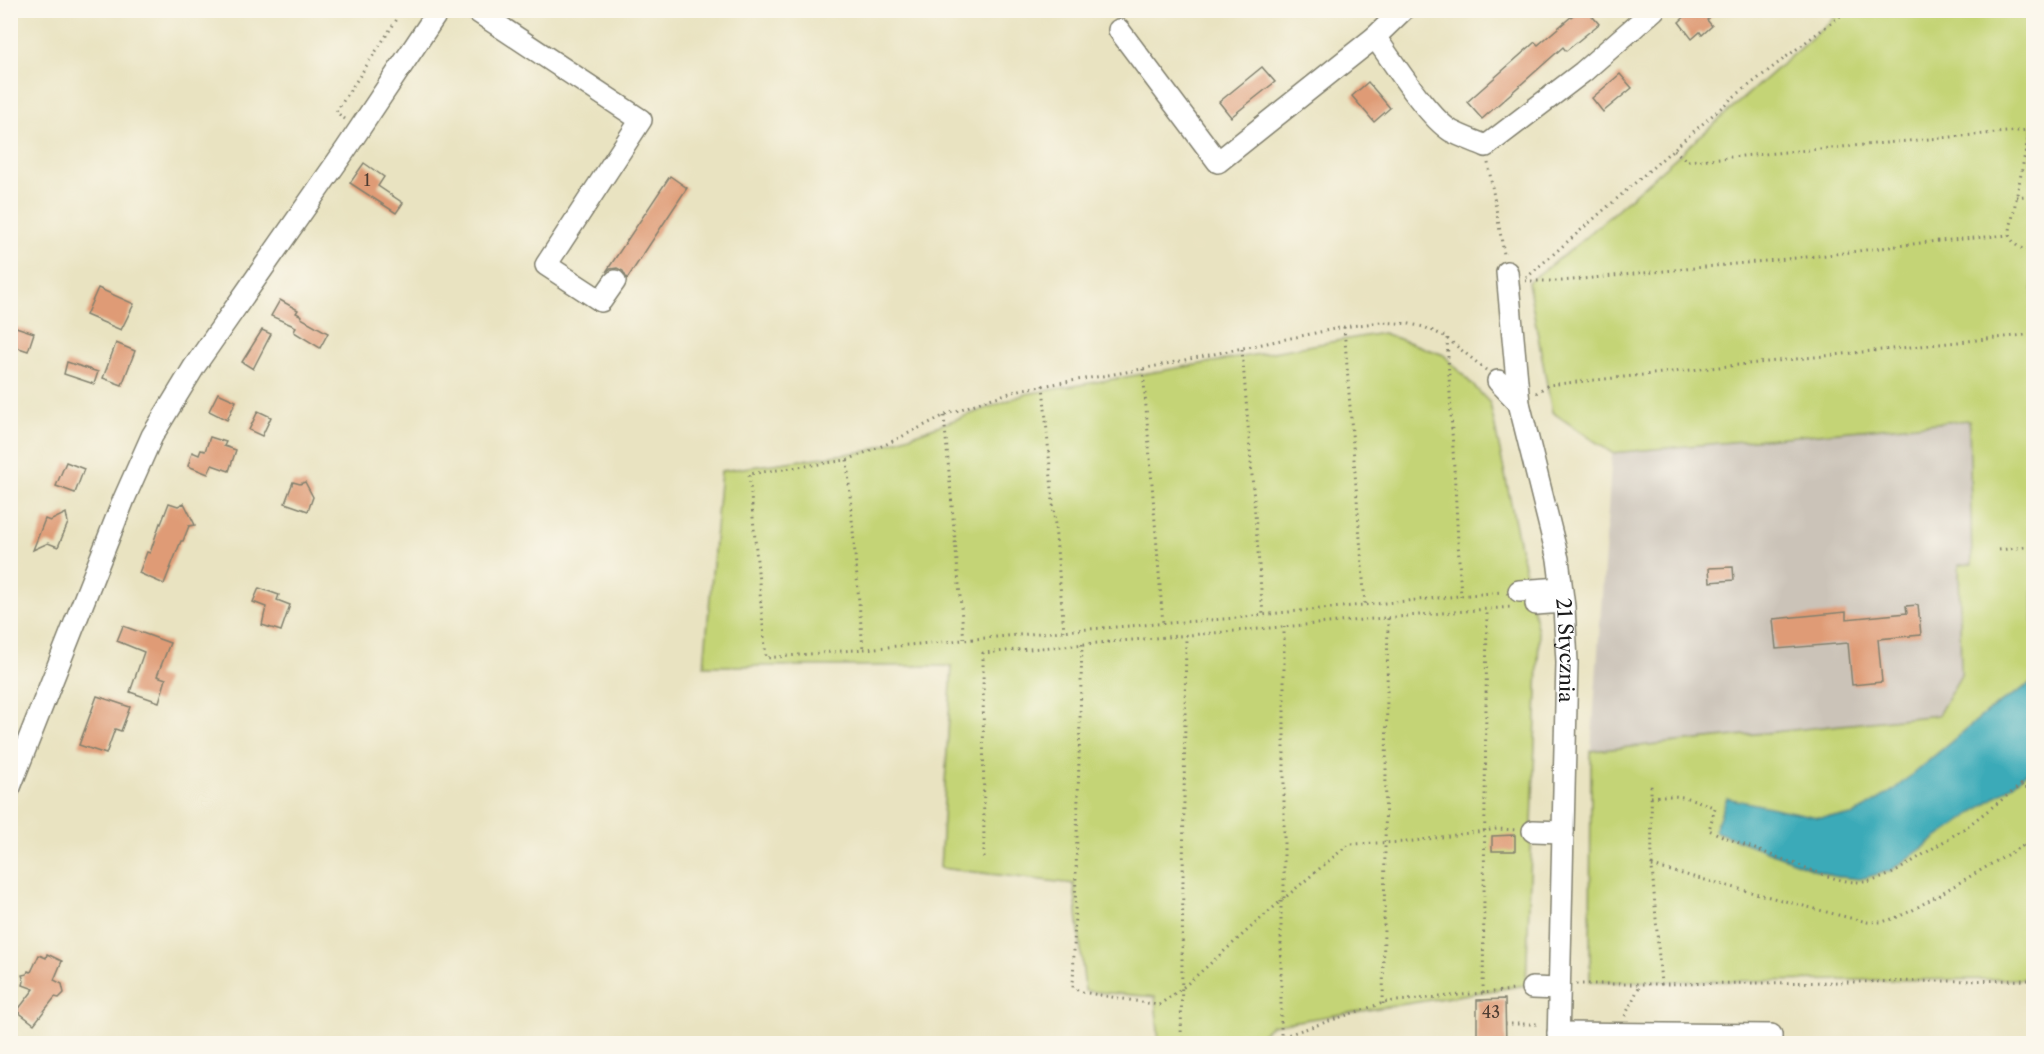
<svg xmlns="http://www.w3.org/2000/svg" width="2044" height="1054" font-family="'Libre Caslon Text',serif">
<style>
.industrial{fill:#cbc3b8}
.green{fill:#c4d476;stroke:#707849;stroke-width:1.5}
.water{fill:#3baab8;stroke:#2c636a;stroke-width:1.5}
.building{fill:#df9b76}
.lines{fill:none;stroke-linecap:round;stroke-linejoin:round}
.minor-casing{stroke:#82806e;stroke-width:24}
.path{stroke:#82806e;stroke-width:3;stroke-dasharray:1.5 4.5;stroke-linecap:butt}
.minor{stroke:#fff;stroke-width:21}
.labels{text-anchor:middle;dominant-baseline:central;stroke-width:6;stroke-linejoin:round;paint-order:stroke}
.number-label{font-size:16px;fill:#4d3c32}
.street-label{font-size:20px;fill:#1c1c1c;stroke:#fbf7ec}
</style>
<rect width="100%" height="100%" fill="#fbf7ec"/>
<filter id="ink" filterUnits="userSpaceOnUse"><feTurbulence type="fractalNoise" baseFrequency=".0167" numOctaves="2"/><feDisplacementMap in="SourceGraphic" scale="12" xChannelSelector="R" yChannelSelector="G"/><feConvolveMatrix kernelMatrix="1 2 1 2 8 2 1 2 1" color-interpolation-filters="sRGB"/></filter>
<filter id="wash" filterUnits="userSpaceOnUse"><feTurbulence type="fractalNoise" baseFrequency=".008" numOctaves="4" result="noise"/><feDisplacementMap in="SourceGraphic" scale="24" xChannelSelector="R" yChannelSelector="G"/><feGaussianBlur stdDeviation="1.35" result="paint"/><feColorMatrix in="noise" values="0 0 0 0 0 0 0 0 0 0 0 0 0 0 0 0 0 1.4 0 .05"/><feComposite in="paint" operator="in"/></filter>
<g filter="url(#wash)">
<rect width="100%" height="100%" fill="#e9e3c1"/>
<polygon class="industrial" points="1969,419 1972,564 1959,565 1961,675 1938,715 1591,751 1612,453"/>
<g class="green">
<polygon points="1842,11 2033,11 2033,979 1590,982 1591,751 1938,715 1961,675 1959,565 1972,564 1969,420 1612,453 1552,412 1528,282 1572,249"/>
<polygon points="1383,333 1444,355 1490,403 1539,637 1526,985 1272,1025 1252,1043 1159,1043 1155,997 1085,991 1074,884 940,868 952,666 704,666 721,471 868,451 1026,394"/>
</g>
<polygon class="water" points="2033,682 2033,767 2011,786 1890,871 1860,879 1832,876 1714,831 1727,798 1817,817 1852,816 1891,792 1989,710"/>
<g id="blocks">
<g class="building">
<polygon points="1579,10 1587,10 1599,24 1566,51 1563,47 1482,119 1467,102 1535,42 1538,45"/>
<polygon points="1692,10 1718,10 1707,20 1712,26 1702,35 1700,32 1692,39 1679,22"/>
<polygon points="1262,67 1275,82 1231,117 1219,102"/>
<polygon points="1620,74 1632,88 1603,112 1592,98"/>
<polygon points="1368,82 1390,108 1374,122 1352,96"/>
<polygon points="364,163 384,177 378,186 403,203 396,213 350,183"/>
<polygon points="670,176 687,188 627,279 623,271 617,268 610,269 606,272"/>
<polygon points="98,288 134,304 121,330 86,315"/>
<polygon points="280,300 298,310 296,313 302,316 301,318 328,333 320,348 294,332 296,327 271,316"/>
<polygon points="10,325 34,333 28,351 10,345"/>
<polygon points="262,330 271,334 253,369 242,362"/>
<polygon points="116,343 135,351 122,385 103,378"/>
<polygon points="67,362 98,372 94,384 64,374"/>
<polygon points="218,393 236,401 227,420 209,411"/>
<polygon points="258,411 271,417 262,436 249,430"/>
<polygon points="210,437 226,442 224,446 236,450 229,471 212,465 208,474 188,466 192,452 199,455 201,450 205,451"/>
<polygon points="66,462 84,469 75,493 56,486"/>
<polygon points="293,482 300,484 305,482 313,497 308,511 285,503"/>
<polygon points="169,503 178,506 184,503 195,525 189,526 183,541 181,541 164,584 139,573 147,552 150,553 160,523 161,524"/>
<polygon points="66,513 68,523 58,547 48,543 33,550 45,519 50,521"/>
<polygon points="1733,567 1734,580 1710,582 1709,568"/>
<polygon points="259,588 279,595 277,600 290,605 281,631 262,625 266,607 253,602"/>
<polygon points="1918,605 1921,635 1878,639 1882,682 1852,685 1848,643 1776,649 1773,619 1846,612 1846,619 1907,613 1906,606"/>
<polygon points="123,626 170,643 157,676 166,679 159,702 130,692 144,652 117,641"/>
<polygon points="97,696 130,707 121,731 115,729 106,754 79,745"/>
<polygon points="1515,835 1515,851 1492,851 1492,836"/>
<polygon points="47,954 62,961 54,980 62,984 64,993 59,998 55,997 34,1024 17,1011 34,989 23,985 24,981 22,975 27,974 28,971 31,972 39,955 46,958"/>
<polygon points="1505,999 1506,1044 1477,1044 1477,1000"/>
</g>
</g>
</g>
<g filter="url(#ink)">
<use href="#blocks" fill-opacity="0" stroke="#82806e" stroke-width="1.5"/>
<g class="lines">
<defs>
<g id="minor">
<polyline points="475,10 641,120 546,265 601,301 615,281"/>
<polyline points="1119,30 1218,162 1375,37 1403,10"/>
<path d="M 1375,37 C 1393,62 1427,116 1451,131 C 1462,137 1475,141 1486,146 L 1583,72 L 1654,10"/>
<path id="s1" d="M 1507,272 L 1519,403 L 1558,559 L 1564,607 L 1567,662 L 1558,1044"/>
<polyline points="1498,381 1519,403"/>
<polyline points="1519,591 1561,588"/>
<polyline points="1536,604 1563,602"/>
<polyline points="10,787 124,499 152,436 194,367 346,149 439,10"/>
<polyline points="1533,831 1563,832"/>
<polyline points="1532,988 1559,989"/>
<polyline points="1558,1033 1771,1035 1771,1044"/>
</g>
</defs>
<use href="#minor" class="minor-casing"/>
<g class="path">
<polyline points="345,119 336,112 403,10"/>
<polyline points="1674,150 1687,161 2029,130"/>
<polyline points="1488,163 1504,254"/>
<polyline points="2016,197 2034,195"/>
<path d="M 2009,235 C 2015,246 2021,251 2034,250"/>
<polyline points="1526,278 1731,99 1848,10"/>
<polyline points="1525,281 1562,281 1827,255 1928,242 2009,235 2034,108"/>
<polyline points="1344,327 1365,605"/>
<polyline points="1447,338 1461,597"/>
<polyline points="1242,349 1263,615"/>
<polyline points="1143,369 1163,624"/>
<polyline points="1486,370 1444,336 1424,327 1410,324 1381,322 1344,327 1132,371 1023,389 986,400 945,415 889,443 847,460 749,474 766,658 1062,631 1237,618 1278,613 1502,592"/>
<polyline points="1043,385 1064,631"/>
<polyline points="1536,393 1548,385 2034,334"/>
<polyline points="944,416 964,641"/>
<polyline points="847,460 863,649"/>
<polyline points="1999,550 2034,546"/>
<polyline points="1082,644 1073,988 1082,992 1159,1005 1186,985 1275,906 1349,844 1407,842 1497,829 1517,830"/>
<polyline points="2021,785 2034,776"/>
<path d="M 1651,797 C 1678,794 1690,797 1715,808 L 1709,830 C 1737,843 1766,853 1796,864 C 1815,871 1837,882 1857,882 C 1871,883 1885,877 1897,871 L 1965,828 L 2021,785 L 2034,791"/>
<polyline points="10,810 13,803"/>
<polyline points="2024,845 2034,855"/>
<polyline points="984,858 983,653 1511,607"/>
<polyline points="1652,866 1838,915 1867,922 1882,922 1895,918 1911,911 2034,839"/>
<polyline points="1284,898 1284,627"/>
<polyline points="1281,901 1281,1037 1386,1002 1514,990"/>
<polyline points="1576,984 1661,984 1652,867 1651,785"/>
<polyline points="1661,984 2034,980"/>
<polyline points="1483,993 1487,609"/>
<polyline points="1383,1004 1388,617"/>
<polyline points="1625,1016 1640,985"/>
<polyline points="1505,1024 1541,1024"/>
<polyline points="1181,1044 1186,635"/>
</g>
<use href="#minor" class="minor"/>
</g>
</g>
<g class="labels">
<g class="number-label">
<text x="367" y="180">1</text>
<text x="1491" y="1012">43</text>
</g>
<g class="street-label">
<text stroke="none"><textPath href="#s1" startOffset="384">21 Stycznia</textPath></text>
</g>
</g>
<rect width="2044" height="1054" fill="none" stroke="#fbf7ec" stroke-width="36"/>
</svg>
